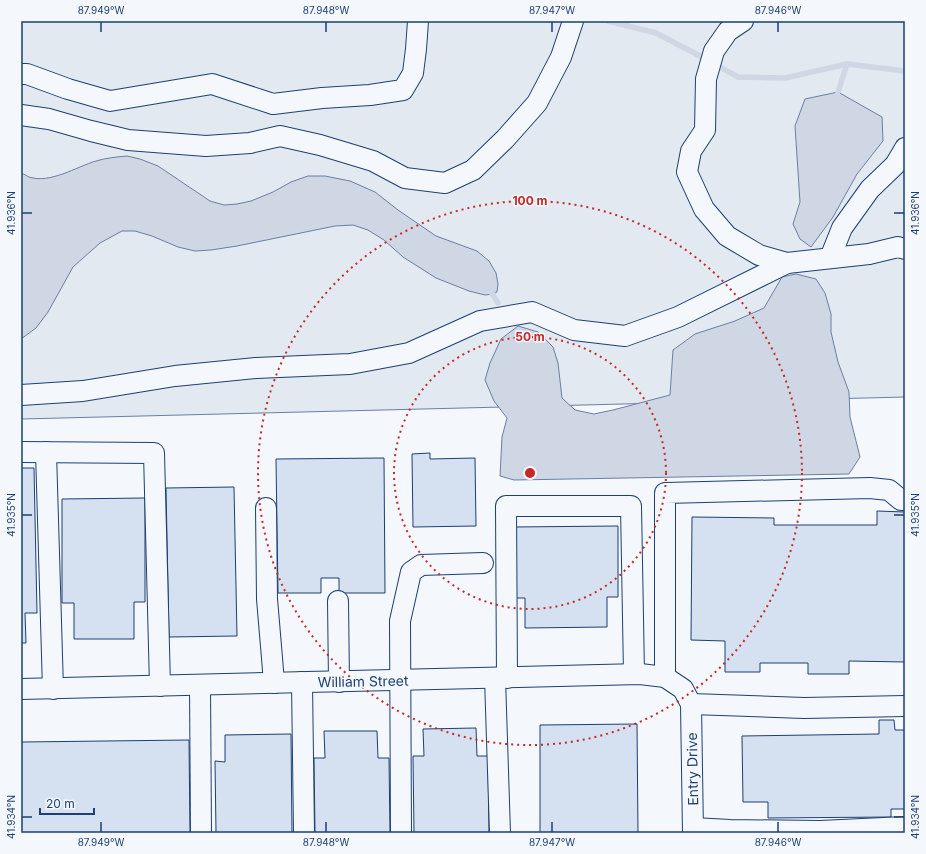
<svg xmlns="http://www.w3.org/2000/svg" width="926" height="854" font-family="Inter,sans-serif">
<style>
.green{fill:#e3e9f0;stroke:#687fa3}
.water{fill:#cfd7e4;stroke:#687fa3}
.lines{fill:none;stroke-linecap:round;stroke-linejoin:round}
.stream{stroke:#cfd7e4;stroke-width:5.5}
.building{fill:#d5e0f0;stroke:#1d3f73}
.minor-casing{stroke:#1d3f73;stroke-width:22}
.minor{stroke:#f4f7fb;stroke-width:20}
.ticks{fill:none;stroke:#1d3f73;stroke-width:1.5}
.ring{fill:none;stroke:#c62828;stroke-width:2;stroke-dasharray:2 4}
.labels{text-anchor:middle;dominant-baseline:central;stroke-width:3;stroke-linejoin:round;paint-order:stroke}
.street-label{font-size:14px;fill:#1d3f73;stroke:#f4f7fb}
.centre{fill:#c62828;stroke:#f4f7fb;stroke-width:2}
.ring-label{font-size:12px;text-anchor:middle;font-weight:bold;fill:#c62828;stroke:#f4f7fb;stroke-width:3;stroke-linejoin:round;paint-order:stroke}
.neatline{fill:none;stroke:#1d3f73;stroke-width:1.5}
.ticks-label{font-size:10px;text-anchor:middle;fill:#1d3f73}
</style>
<rect width="100%" height="100%" fill="#f4f7fb"/>
<polygon class="green" points="21,21 905,21 905,397 21,419"/>
<g class="water">
<polygon points="838,92 882,117 883,141 857,174 833,217 811,247 800,239 793,224 800,202 795,126 805,99"/>
<path d="M 127,156 L 140,159 L 158,166 L 210,201 L 224,205 L 237,204 L 251,201 L 273,192 L 291,182 L 308,176 L 325,176 L 350,181 L 375,192 L 398,210 L 436,236 L 477,251 L 489,261 L 496,273 L 498,284 L 497,292 L 493,294 L 485,295 L 469,291 L 436,278 L 403,257 L 384,240 L 368,230 L 353,225 L 335,226 L 237,246 L 211,250 L 195,251 L 178,247 L 152,236 L 135,231 L 122,231 L 100,243 L 73,267 L 48,312 L 36,328 L 21,339 L 21,173 C 24,174 27,176 29,177 C 50,184 76,167 96,161 C 106,158 116,157 127,156 Z"/>
<polygon points="796,274 816,279 825,293 831,314 831,332 838,362 849,392 850,417 860,457 849,474 514,480 500,476 502,437 507,418 494,401 485,380 490,363 501,339 518,326 538,332 553,347 558,363 562,398 575,410 594,414 613,410 670,395 673,350 695,334 735,321 764,308 782,277"/>
</g>
<g class="lines">
<g class="stream">
<polyline points="608,21 656,33 700,56 738,77 785,78 847,64"/>
<polyline points="838,92 847,64 905,71"/>
<polyline points="489,289 498,303"/>
</g>
</g>
<g class="building">
<polygon points="430,453 430,459 475,458 476,526 413,527 412,454"/>
<polygon points="384,458 385,593 339,593 339,578 321,578 321,593 278,593 276,459"/>
<polygon points="21,468 34,468 37,613 25,613 26,643 21,643"/>
<polygon points="234,487 237,636 169,637 166,488"/>
<polygon points="145,498 145,602 134,602 134,639 74,639 74,603 62,603 62,499"/>
<polygon points="877,511 905,512 905,662 849,661 849,674 808,674 808,663 760,663 760,672 725,672 725,641 691,640 692,517 774,518 774,525 877,525"/>
<polygon points="618,526 618,597 607,597 607,627 525,628 525,598 513,598 512,527"/>
<polygon points="879,720 894,720 895,730 905,730 905,809 891,809 891,817 768,818 768,802 743,802 742,736 879,734"/>
<polygon points="637,724 638,833 540,833 540,725"/>
<polygon points="476,728 477,756 488,756 489,833 414,833 413,756 424,756 423,729"/>
<polygon points="324,731 377,731 378,758 389,758 390,833 315,833 314,758 325,758"/>
<polygon points="291,734 292,833 216,833 215,761 225,762 225,735"/>
<polygon points="189,740 190,833 21,833 21,742"/>
</g>
<g class="lines">
<defs>
<g id="minor">
<polyline points="743,21 728,31 714,51 706,79 705,130 691,151 687,172 704,209 727,236 759,255 787,263 869,254 898,247 905,249"/>
<polyline points="21,74 27,74 68,89 110,101 212,84 273,104 322,98 370,95 403,90 413,73 416,49 418,21"/>
<polyline points="21,115 49,119 91,131 128,140 206,146 250,143 280,136 320,145 373,161 405,178 445,183 473,170 505,139 537,103 561,57 573,21"/>
<polyline points="830,258 842,228 870,189 895,165 905,148"/>
<polyline points="21,395 83,391 175,376 256,368 350,364 409,353 480,321 532,312 574,330 625,336 678,317 787,263"/>
<polyline points="21,452 154,453 160,686"/>
<polyline points="46,452 53,689"/>
<polyline points="266,508 267,599 272,658 274,683"/>
<polyline points="338,601 339,682"/>
<polyline points="665,677 665,493 870,488 889,490 901,500 905,500"/>
<polyline points="495,678 500,833"/>
<polyline points="507,678 506,506 631,506 634,674"/>
<polyline points="302,682 304,833"/>
<polyline points="200,685 201,833"/>
<polyline points="21,689 640,674 665,677 683,689 691,704 693,833"/>
<polyline points="691,704 804,708 905,706"/>
<polyline points="693,828 730,830 820,831 905,827"/>
<polyline points="401,833 400,621 411,572 421,565 483,563"/>
</g>
</defs>
<use href="#minor" class="minor-casing"/>
<use href="#minor" class="minor"/>
</g>
<path class="ticks" d="M 101,22 L 101,32M 326,22 L 326,32M 552,22 L 552,32M 778,22 L 778,32M 22,213 L 32,213M 894,213 L 904,213M 22,515 L 32,515M 894,515 L 904,515M 22,817 L 32,817M 894,817 L 904,817M 101,822 L 101,832M 326,822 L 326,832M 552,822 L 552,832M 778,822 L 778,832"/>
<g class="ring">
<circle cx="530" cy="473" r="136"/>
<circle cx="530" cy="473" r="272"/>
</g>
<g class="labels">
<g class="street-label">
<text transform="translate(363 681) rotate(-1)">William Street</text>
<text transform="translate(692 769) rotate(-91)">Entry Drive</text>
</g>
</g>
<circle cx="530" cy="473" r="6" class="centre"/>
<g class="ring-label">
<text x="530" y="205">100 m</text>
<text x="530" y="341">50 m</text>
</g>
<rect width="926" height="854" fill="none" stroke="#f4f7fb" stroke-width="44"/>
<path d="M40 808v6h54v-6" fill="none" stroke="#1d3f73" stroke-width="2"/>
<text x="46" y="808" font-size="12" fill="#1d3f73" stroke="#f4f7fb" stroke-width="3" paint-order="stroke">20 m</text>
<rect x="22" y="22" width="882" height="810" class="neatline"/>
<g class="ticks-label">
<text x="101" y="14">87.949°W</text>
<text x="326" y="14">87.948°W</text>
<text x="552" y="14">87.947°W</text>
<text x="778" y="14">87.946°W</text>
<text transform="translate(11 213) rotate(-90)" y="4">41.936°N</text>
<text transform="translate(915 213) rotate(-90)" y="4">41.936°N</text>
<text transform="translate(11 515) rotate(-90)" y="4">41.935°N</text>
<text transform="translate(915 515) rotate(-90)" y="4">41.935°N</text>
<text transform="translate(11 817) rotate(-90)" y="4">41.934°N</text>
<text transform="translate(915 817) rotate(-90)" y="4">41.934°N</text>
<text x="101" y="846">87.949°W</text>
<text x="326" y="846">87.948°W</text>
<text x="552" y="846">87.947°W</text>
<text x="778" y="846">87.946°W</text>
</g>
</svg>
